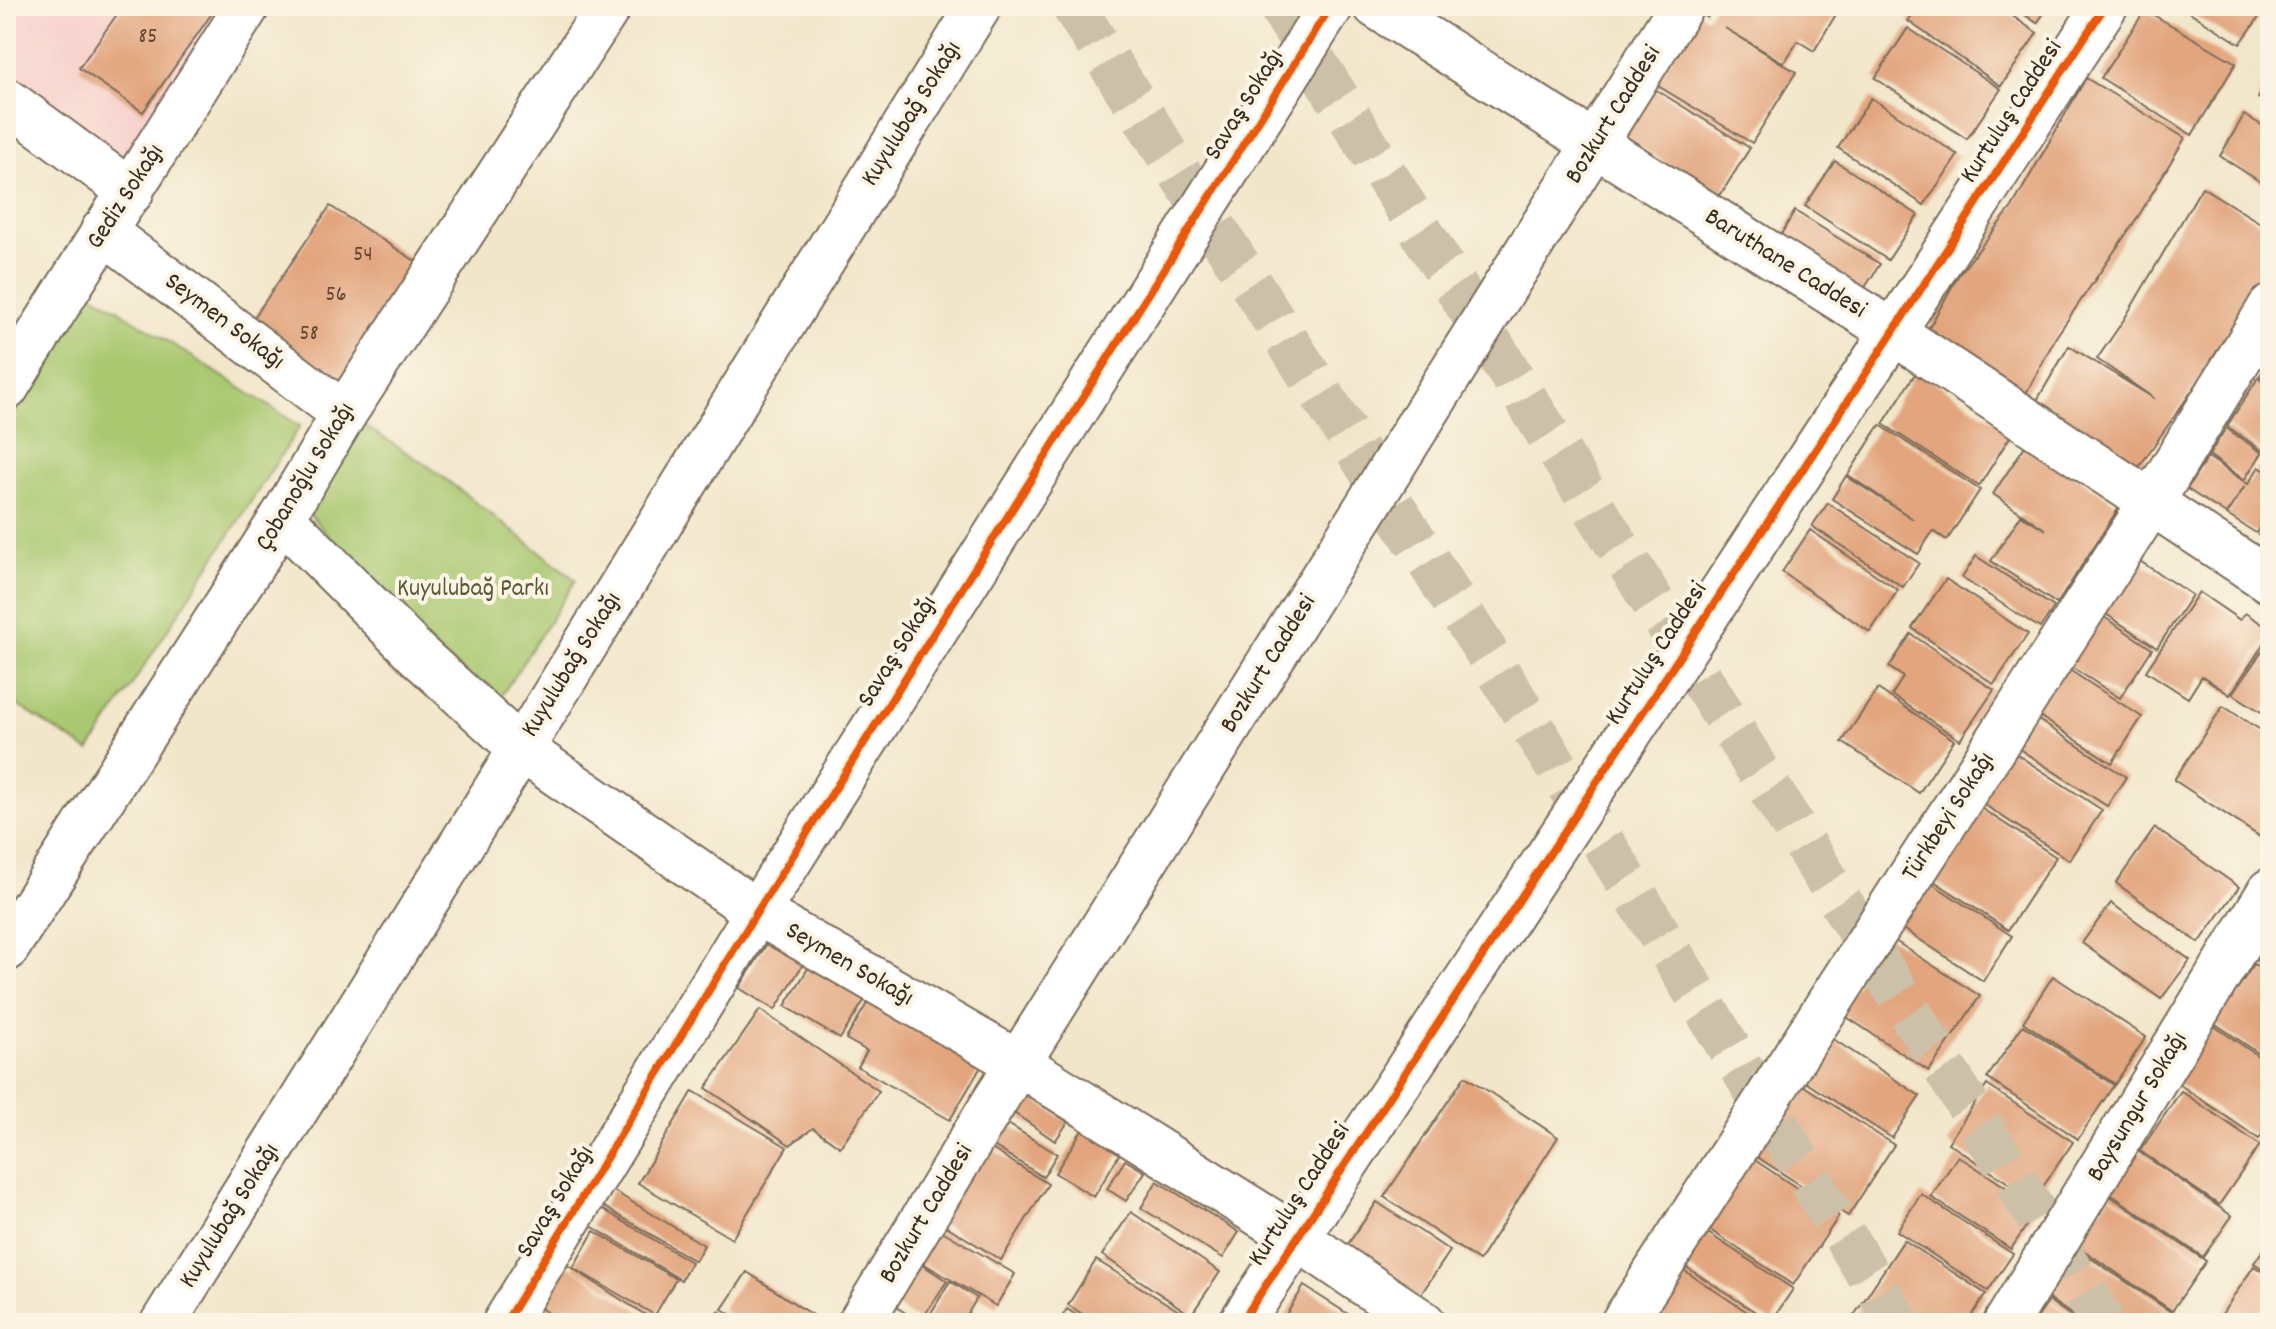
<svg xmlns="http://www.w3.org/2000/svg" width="2276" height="1329" font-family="Dekko,sans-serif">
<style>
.built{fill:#f7d0cc}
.green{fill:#a9c86f;stroke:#727946;stroke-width:2}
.building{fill:#e2a57e}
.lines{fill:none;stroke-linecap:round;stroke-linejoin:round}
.major-tunnel{stroke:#cdc0a8;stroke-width:44;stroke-dasharray:44 22;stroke-linecap:butt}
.minor-casing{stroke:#7b6c5a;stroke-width:48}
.minor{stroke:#fff;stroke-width:44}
.cycleway-casing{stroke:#fcf5e5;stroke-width:13}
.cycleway{stroke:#e8590c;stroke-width:8}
.labels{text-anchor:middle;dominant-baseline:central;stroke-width:8;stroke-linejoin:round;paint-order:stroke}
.number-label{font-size:22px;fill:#654936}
.street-label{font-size:26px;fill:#3b2a1e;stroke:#fcf5e5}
.park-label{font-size:26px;fill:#5c5936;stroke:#fcf5e5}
</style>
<rect width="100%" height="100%" fill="#fcf5e5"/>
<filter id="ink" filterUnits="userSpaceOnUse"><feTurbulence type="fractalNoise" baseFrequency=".0125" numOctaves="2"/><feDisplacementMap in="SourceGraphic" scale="16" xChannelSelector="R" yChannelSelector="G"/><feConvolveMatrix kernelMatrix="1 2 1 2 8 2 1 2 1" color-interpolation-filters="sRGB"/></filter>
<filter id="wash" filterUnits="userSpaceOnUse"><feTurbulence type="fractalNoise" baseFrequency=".006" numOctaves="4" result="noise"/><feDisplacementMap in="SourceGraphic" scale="32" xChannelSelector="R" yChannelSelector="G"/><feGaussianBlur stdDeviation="1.8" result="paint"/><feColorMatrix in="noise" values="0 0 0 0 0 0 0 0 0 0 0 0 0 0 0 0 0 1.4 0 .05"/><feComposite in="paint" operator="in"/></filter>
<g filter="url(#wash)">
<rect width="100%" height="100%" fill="#f2e6ca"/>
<polygon class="built" points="6,6 235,6 129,162 6,80"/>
<g class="green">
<polygon points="91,292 300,426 89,751 6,698 6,424"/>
<polygon points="362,424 431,468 576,580 498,701 397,616 311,516 315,494"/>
</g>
<g id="blocks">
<g class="building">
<polygon points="123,6 217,6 143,112 79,68"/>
<polygon points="1714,6 1841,6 1814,51 1798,41 1784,63 1725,28 1796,72 1752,143 1655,84 1699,13 1707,18"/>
<polygon points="1918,6 1998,6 2037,33 2001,86 1908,21"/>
<polygon points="2012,6 2049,6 2037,23"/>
<polygon points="2180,6 2267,6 2240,44"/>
<polygon points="2145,10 2236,63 2192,135 2101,78"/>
<polygon points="1908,28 2001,89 1967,139 1875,78"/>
<polygon points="2270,77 2270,106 2258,98"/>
<polygon points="2086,78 2185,138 2141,212 2056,337 2023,399 1926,333 1958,276 2012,207"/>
<polygon points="1653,88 1750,148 1719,197 1623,136"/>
<polygon points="1871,98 1958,155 1924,205 1838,148"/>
<polygon points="2244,115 2270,130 2270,188 2220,156"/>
<polygon points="1835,161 1918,215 1888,260 1805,206"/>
<polygon points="2202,187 2270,229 2270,289 2205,372 2139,467 2036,402 2069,346 2155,399 2097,359 2125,318"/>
<polygon points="330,206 423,266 340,386 251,322"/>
<polygon points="1795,211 1880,264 1855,303 1771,251"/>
<polygon points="2270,360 2270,385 2259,377"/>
<polygon points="1917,371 2013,432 1979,486 1883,424"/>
<polygon points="2258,378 2270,386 2270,456 2227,426"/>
<polygon points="1880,425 1980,490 1947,540 1933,531 1918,554 1832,499 1846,476 1913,519 1848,475"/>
<polygon points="2226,428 2262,453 2244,480 2209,455"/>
<polygon points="2027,443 2120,506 2057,604 1991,561 2021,515 2046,530 1993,494"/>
<polygon points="2208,457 2248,484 2259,467 2270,474 2270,512 2256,533 2227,515 2245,486 2226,514 2187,489"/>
<polygon points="1828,503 1919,563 1903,587 1812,526"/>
<polygon points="2270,516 2270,543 2258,535"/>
<polygon points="1810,530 1898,590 1870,632 1782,572"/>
<polygon points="1976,556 2054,607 2040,628 1962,578"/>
<polygon points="2132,556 2192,595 2157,648 2097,608"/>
<polygon points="1946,579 2028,634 1994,684 1912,628"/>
<polygon points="2199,592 2240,620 2245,613 2270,629 2270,634 2230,695 2202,676 2188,698 2146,671"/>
<polygon points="2095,611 2152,649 2120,698 2062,661"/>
<polygon points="1911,634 1994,690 1960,740 1892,695 1903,677 1889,667"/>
<polygon points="2270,639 2270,702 2263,713 2233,694"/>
<polygon points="2060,664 2142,717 2112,763 2030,710"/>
<polygon points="1878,689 1954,740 1919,793 1842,742"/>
<polygon points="2223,706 2270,736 2270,826 2262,838 2174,780"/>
<polygon points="2029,714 2126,777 2107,806 2010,743"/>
<polygon points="2007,748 2102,810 2069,860 1974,798"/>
<polygon points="1973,803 2056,857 2008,930 1925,875"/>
<polygon points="2155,828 2239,887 2199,943 2116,883"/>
<polygon points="1925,879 2012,936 1983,981 1896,924"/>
<polygon points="2111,903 2190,960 2161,999 2082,943"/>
<polygon points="2270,933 2270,970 2253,958"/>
<polygon points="773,934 808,956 775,1010 739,988"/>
<polygon points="1889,937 1980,996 1929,1071 1839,1012"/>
<polygon points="812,962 867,996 840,1039 785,1006"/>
<polygon points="2254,964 2270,974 2270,1061 2214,1023"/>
<polygon points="2053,976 2146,1037 2115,1084 2023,1022"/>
<polygon points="869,1000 982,1065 950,1120 858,1067 867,1051 846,1039"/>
<polygon points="760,1010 879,1091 840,1147 813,1128 790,1145 706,1088"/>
<polygon points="2023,1025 2114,1085 2078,1139 1987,1078"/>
<polygon points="2214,1026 2270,1064 2270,1123 2259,1139 2176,1082"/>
<polygon points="1827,1035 1920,1096 1892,1138 1799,1078"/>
<polygon points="1465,1076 1558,1137 1479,1261 1384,1197"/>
<polygon points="1798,1082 1894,1145 1848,1216 1751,1153"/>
<polygon points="1987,1085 2073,1142 2034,1200 1948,1143"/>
<polygon points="1020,1090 1068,1122 1055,1141 1007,1108"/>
<polygon points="693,1091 787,1147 732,1239 638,1183"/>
<polygon points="2181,1091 2260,1145 2219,1205 2140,1151"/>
<polygon points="998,1118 1057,1154 1043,1177 984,1140"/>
<polygon points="1082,1130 1120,1153 1094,1197 1055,1173"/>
<polygon points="979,1141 1048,1184 1001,1260 932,1217"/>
<polygon points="2138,1151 2232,1216 2203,1257 2109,1193"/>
<polygon points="1958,1156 2038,1208 2011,1249 1931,1197"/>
<polygon points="1750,1157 1839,1216 1793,1285 1704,1226"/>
<polygon points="1125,1160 1145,1172 1126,1201 1107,1189"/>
<polygon points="1157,1181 1239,1232 1223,1258 1141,1208"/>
<polygon points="612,1190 704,1245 695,1261 603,1206"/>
<polygon points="1921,1194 2013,1254 1988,1291 1897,1231"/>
<polygon points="2110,1196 2206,1261 2172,1311 2076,1245"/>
<polygon points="1377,1202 1450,1251 1417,1300 1344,1250"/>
<polygon points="601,1208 691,1262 681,1280 591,1226"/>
<polygon points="1131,1212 1220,1272 1191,1315 1102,1255"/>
<polygon points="932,1225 1015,1274 996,1306 912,1257"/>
<polygon points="1702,1229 1793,1289 1771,1322 1680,1263"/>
<polygon points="594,1231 676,1279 655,1315 573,1268"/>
<polygon points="1904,1240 1986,1294 1967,1323 1849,1323"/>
<polygon points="2270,1240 2270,1274 2254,1263"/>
<polygon points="2076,1248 2171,1312 2164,1323 2085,1323 2043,1295"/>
<polygon points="912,1258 947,1281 920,1322 885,1300"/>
<polygon points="1096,1260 1189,1317 1186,1323 1097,1323 1068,1305"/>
<polygon points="564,1263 658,1323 564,1323 537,1306"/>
<polygon points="2254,1266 2270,1277 2270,1323 2216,1323"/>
<polygon points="1679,1267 1764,1323 1656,1323 1646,1317"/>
<polygon points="747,1272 824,1323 744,1323 722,1309"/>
<polygon points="950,1281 977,1298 962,1323 925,1323"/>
<polygon points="1304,1286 1362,1323 1281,1323"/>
<polygon points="2049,1301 2081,1323 2034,1323"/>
<polygon points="1067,1309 1088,1323 1058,1323"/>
<polygon points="719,1311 737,1323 711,1323"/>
</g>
</g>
</g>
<g filter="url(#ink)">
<use href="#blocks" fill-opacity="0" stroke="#7b6c5a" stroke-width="2"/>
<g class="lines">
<g class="major-tunnel">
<polyline points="1073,6 1485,650 1898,1323"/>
<polyline points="1280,6 2104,1323"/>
</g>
<defs>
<g id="minor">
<polyline points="1376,6 1893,332 2270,581"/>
<polyline points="6,100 131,192"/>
<polyline points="103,231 344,414"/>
<path d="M 6,388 C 85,259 167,134 247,6"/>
<polyline points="282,518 419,656 521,749 757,912 1018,1063 1296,1237 1423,1323"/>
<polyline points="6,949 282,518 344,414 609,6"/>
<polyline points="163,1323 521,749 979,6"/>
<polyline points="505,1323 757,912 1331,6"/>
<polyline points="860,1323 1018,1063 1681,6"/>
<polyline points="1241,1323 1893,332 2105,6"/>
<polyline points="1623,1323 2151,503 2270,308"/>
<polyline points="2006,1323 2270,891"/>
</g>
</defs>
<use href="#minor" class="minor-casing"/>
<use href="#minor" class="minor"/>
<defs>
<g id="cycleway">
<polyline points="505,1323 757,912 1331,6"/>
<polyline points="1241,1323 1893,332 2105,6"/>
</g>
</defs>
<use href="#cycleway" class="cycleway-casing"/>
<use href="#cycleway" class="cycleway"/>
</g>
</g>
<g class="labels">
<g class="number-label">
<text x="148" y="37">85</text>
<text x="363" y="255">54</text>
<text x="336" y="295">56</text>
<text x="309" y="334">58</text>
</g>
<g class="street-label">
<text transform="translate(1245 105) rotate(-58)">Savaş Sokağı</text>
<text transform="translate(2012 112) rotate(-57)">Kurtuluş Caddesi</text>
<text transform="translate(912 114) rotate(-58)">Kuyulubağ Sokağı</text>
<text transform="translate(1614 115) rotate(-58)">Bozkurt Caddesi</text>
<text transform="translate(126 197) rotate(-57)">Gediz Sokağı</text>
<text transform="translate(1785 264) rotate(32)">Baruthane Caddesi</text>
<text transform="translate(224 322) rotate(37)">Seymen Sokağı</text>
<text transform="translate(306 477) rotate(-59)">Çobanoğlu Sokağı</text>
<text transform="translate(898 652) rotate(-58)">Savaş Sokağı</text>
<text transform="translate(1657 654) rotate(-57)">Kurtuluş Caddesi</text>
<text transform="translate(1269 664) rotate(-58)">Bozkurt Caddesi</text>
<text transform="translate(572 665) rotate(-58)">Kuyulubağ Sokağı</text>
<text transform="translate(1949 817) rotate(-57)">Türkbeyi Sokağı</text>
<text transform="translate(849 965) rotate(30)">Seymen Sokağı</text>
<text transform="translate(2138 1107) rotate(-59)">Baysungur Sokağı</text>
<text transform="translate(1300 1195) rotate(-57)">Kurtuluş Caddesi</text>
<text transform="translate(556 1202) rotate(-59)">Savaş Sokağı</text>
<text transform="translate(927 1214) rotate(-59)">Bozkurt Caddesi</text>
<text transform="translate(230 1216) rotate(-58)">Kuyulubağ Sokağı</text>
</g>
<g class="park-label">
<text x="473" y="589">Kuyulubağ Parkı</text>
</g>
</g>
<rect width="2276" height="1329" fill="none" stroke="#fcf5e5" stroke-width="32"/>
</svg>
